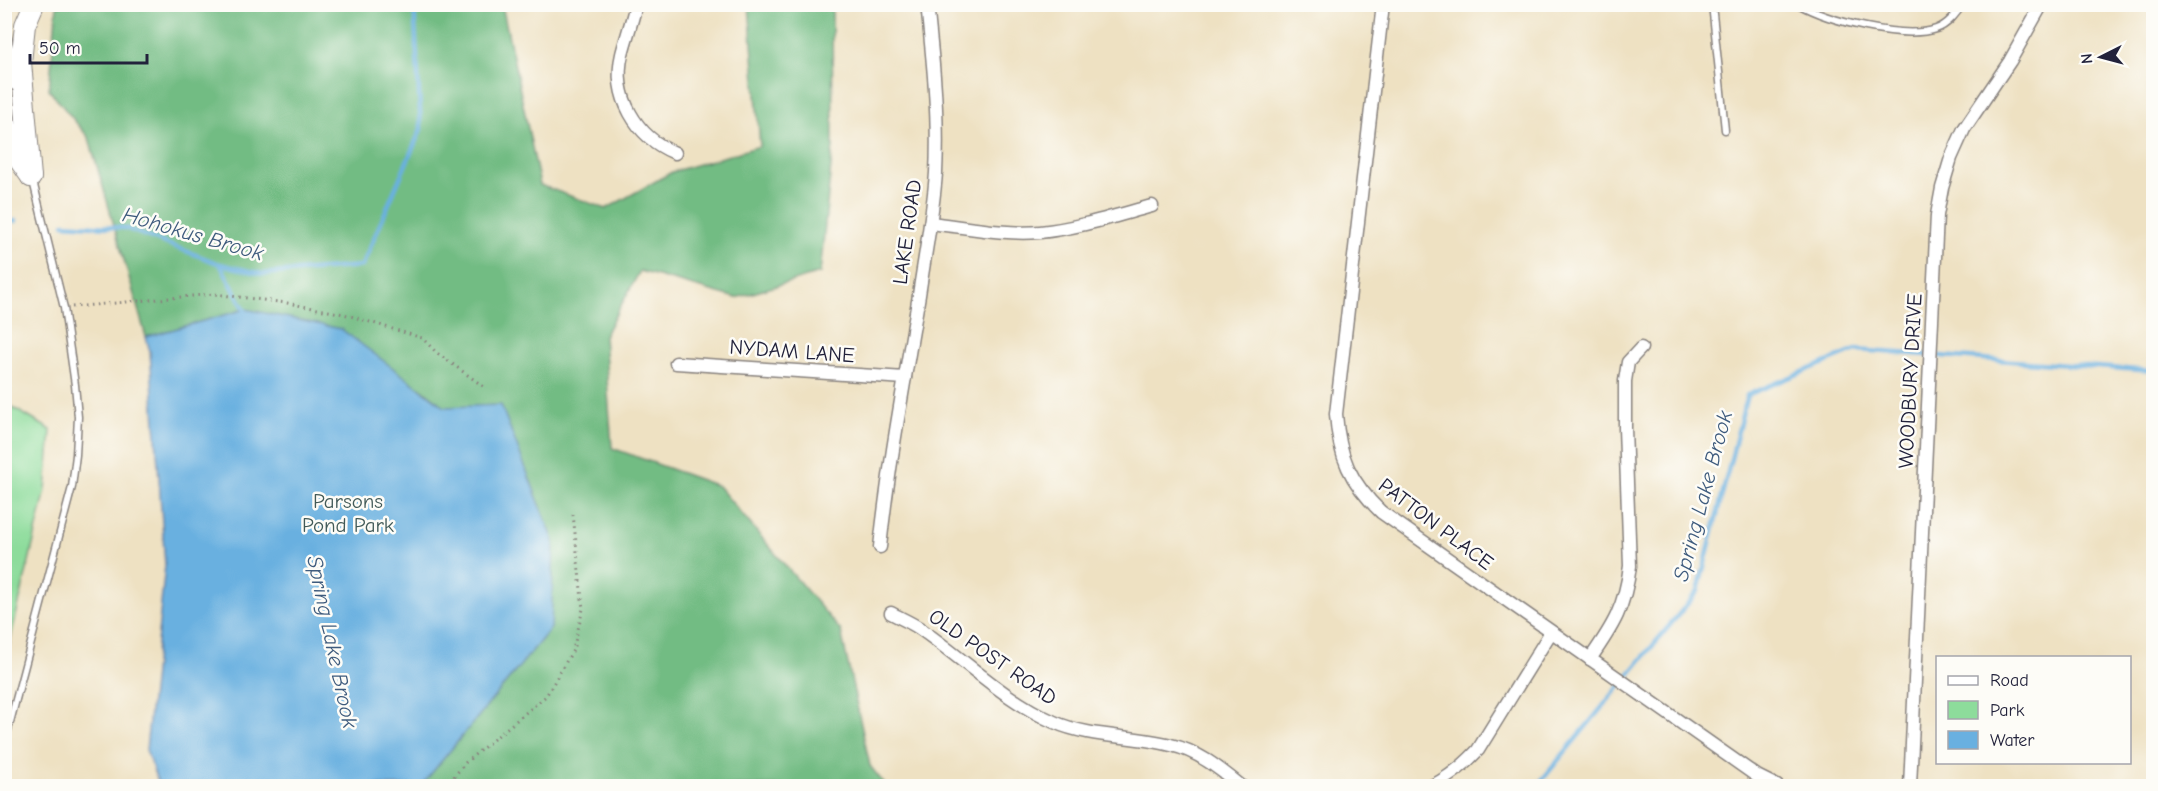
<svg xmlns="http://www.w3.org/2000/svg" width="2158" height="791" font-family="'Comic Neue',sans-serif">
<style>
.green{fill:#8ddc9b;stroke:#587f6b;stroke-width:1.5}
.forest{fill:#72bc83;stroke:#4a6f5f;stroke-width:1.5}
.water{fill:#69b0e0;stroke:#46698e;stroke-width:1.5}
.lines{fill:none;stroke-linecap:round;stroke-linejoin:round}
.stream{stroke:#69b0e0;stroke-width:4.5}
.lane-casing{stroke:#88827e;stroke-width:9}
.street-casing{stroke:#88827e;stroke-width:15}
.primary-casing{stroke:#88827e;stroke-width:22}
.path{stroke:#88827e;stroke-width:3;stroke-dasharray:1.5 4.5;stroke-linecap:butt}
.lane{stroke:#fff;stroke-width:6}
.street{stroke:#fff;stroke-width:12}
.primary{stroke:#fff;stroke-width:20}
.labels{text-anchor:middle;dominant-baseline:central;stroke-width:5;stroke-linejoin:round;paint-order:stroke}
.street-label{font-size:21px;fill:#22223b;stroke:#fdfcf7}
.park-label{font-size:21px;fill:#425a58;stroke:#fdfcf7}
.water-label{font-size:22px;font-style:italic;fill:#3e5b7d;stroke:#fdfcf7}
</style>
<rect width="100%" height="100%" fill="#fdfcf7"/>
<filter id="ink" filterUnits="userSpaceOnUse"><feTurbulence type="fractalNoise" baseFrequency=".0167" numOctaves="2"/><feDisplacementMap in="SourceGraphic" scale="12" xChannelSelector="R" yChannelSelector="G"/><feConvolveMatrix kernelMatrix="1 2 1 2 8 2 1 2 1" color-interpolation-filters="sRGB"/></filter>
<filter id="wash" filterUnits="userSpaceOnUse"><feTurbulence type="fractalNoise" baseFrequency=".008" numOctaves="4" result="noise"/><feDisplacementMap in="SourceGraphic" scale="24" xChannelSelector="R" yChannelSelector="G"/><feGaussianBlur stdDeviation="1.35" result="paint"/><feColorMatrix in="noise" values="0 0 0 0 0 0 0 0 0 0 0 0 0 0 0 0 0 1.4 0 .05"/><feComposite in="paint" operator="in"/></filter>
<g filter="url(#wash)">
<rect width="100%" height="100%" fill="#eee1c2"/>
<polygon class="green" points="5,403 51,430 46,490 5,662"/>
<polygon class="forest" points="57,5 502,5 540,185 606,209 672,172 760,146 749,5 832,5 833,146 820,273 736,298 640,271 604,336 612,448 718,486 841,631 870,766 886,786 421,786 551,628 445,407 421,388 246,309 146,337 89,138 49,90"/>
<polygon class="water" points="246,309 341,329 445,407 501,405 554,541 551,628 421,786 159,786 146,750 165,565 150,352 146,337"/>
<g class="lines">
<g class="stream">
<polyline points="4,222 16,221"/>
<polyline points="64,224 125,228 220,264 262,274 362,266 421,129 414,4"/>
<polyline points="220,264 247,314"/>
<polyline points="1537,786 1698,591 1747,395 1856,350 2154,371"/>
</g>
</g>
</g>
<g filter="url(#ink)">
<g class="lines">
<defs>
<g id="lane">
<polyline points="1712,4 1725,130"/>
<path d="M 1798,4 C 1828,21 1903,40 1936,29 C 1948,25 1956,14 1963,4"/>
<polyline points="4,745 72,487 76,455 78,417 75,385 64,308 33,181"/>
</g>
<g id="street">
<path d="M 636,4 C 632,22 626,38 622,54 C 612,96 636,137 675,153"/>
<path d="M 1383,4 L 1336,414 C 1339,457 1350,482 1381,512 L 1757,776 L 1777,786"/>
<polyline points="4,34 15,84"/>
<polyline points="4,108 23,156"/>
<path d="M 930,223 C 966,227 1004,235 1040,232 C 1078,228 1115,216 1152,206"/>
<polyline points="676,363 905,378"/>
<path d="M 880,547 C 889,462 905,379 919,295 C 925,254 933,214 936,173 C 939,116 933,61 927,4"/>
<path d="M 891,613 C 900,618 910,622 919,628 C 964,659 1004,700 1054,722 C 1090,738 1133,735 1171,745 C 1198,751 1220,769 1241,786"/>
<path d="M 1590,659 C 1613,626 1625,607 1630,566 L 1625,428 L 1625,381 L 1628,362 L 1641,348"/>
<path d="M 1432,786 C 1450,777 1464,765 1478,750 L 1551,632"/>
<polyline points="1910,786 1937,215 1942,188 1951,158 1964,129 2010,61 2042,4"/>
</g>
<g id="primary">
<polyline points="4,139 31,177"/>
<polyline points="31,177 21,62 25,25 34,4"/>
</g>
</defs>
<use href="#lane" class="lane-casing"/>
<use href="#street" class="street-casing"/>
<use href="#primary" class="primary-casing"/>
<g class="path">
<polyline points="72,307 214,294 287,303 344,314 422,338 437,353 483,386"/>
<polyline points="446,786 466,762 546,696 573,650 583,609 573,514"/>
</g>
<use href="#lane" class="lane"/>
<use href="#street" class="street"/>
<use href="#primary" class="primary"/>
</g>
</g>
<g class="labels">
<g class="street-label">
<text transform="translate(907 232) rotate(-82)">LAKE ROAD</text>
<text transform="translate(792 351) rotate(4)">NYDAM LANE</text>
<text transform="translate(1910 381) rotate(-87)">WOODBURY DRIVE</text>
<text transform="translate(1436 524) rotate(37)">PATTON PLACE</text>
<text transform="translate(993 657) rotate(35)">OLD POST ROAD</text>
</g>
<g class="park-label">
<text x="348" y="501">Parsons<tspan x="348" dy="24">Pond Park</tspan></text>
</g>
<g class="water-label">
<text transform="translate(193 234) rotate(16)">Hohokus Brook</text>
<text transform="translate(1703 496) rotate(-75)">Spring Lake Brook</text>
<text transform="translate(332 642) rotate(78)">Spring Lake Brook</text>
</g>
</g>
<rect width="2158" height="791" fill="none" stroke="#fdfcf7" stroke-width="24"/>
<rect x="1936" y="656" width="195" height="108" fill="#fdfcf7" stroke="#a5a5ac" stroke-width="1.5"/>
<rect x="1948" y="676" width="30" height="9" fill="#ffffff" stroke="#a5a5ac" stroke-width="1.5"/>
<text x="1990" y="686" font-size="18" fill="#22223b">Road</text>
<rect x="1948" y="701" width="30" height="18" fill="#8ddc9b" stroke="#a5a5ac" stroke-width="1.5"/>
<text x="1990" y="716" font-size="18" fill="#22223b">Park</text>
<rect x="1948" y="731" width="30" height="18" fill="#69b0e0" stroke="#a5a5ac" stroke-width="1.5"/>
<text x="1990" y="746" font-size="18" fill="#22223b">Water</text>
<g transform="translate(2101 57) rotate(264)" stroke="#fdfcf7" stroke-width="4.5" paint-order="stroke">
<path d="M0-4.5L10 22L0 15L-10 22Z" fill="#22223b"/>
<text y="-9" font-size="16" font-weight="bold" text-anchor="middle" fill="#22223b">N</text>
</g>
<path d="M30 54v9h117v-9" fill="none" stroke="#22223b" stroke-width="3"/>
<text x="39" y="54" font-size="18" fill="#22223b" stroke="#fdfcf7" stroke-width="4.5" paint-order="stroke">50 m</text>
</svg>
